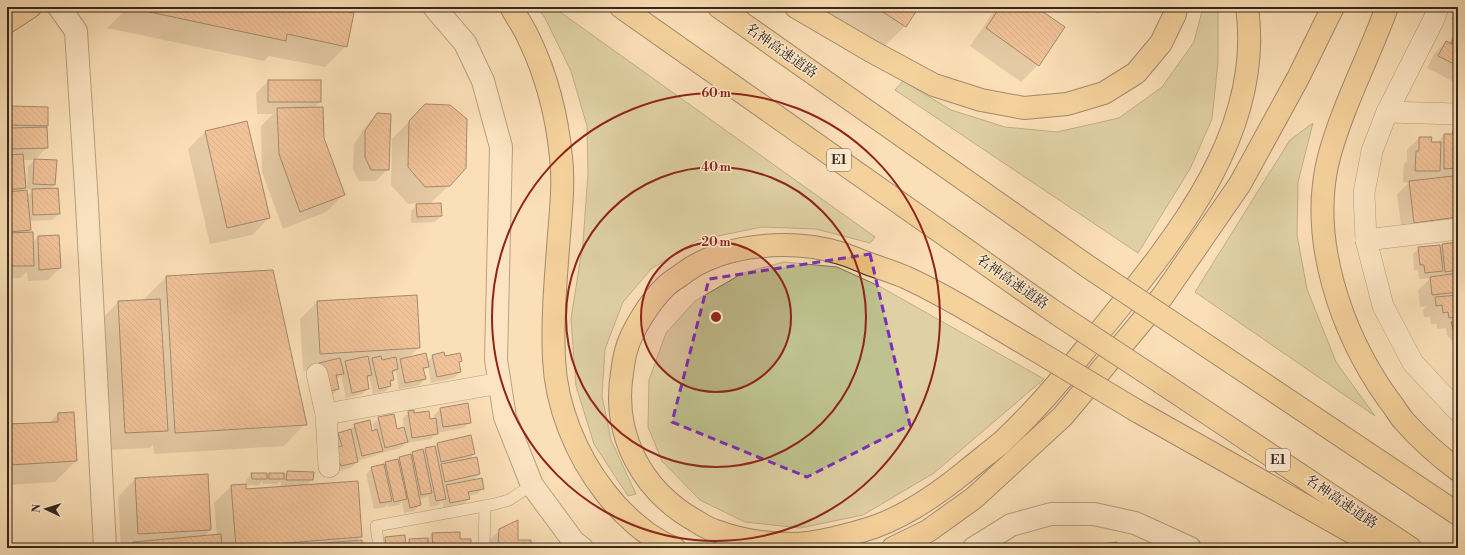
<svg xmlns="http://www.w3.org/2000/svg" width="1465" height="555" font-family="'Libre Bodoni','Noto Serif JP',serif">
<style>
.grass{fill:#bec28e;stroke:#7a7456}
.shadow{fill:#0003;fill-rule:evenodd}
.building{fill:url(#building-back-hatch);stroke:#35271e}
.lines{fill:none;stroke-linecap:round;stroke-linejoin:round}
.service-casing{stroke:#654;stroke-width:12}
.minor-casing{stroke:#654;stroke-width:22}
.tertiary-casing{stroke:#654;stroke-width:24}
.trunk-casing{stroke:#35271e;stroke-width:24}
.motorway-casing{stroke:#35271e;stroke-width:24}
.service{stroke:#fcead0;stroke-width:11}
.minor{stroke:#fcead0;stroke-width:21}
.tertiary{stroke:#fcead0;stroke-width:22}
.trunk{stroke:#eec07b;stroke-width:22}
.motorway{stroke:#eec07b;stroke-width:22}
.motorway-bridge-casing{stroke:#35271e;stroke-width:24;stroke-linecap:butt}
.motorway-bridge{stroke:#eec07b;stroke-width:22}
.marked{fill:none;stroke:#7b2cbf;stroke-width:3;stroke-dasharray:8 5;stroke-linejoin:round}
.ring{fill:none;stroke:#8f2418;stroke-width:2}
.labels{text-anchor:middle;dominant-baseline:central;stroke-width:3;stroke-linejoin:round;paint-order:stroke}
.shield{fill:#fcead0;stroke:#716253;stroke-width:1}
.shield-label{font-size:13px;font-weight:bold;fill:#35271e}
.street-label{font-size:14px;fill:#35271e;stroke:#fcead0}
.centre{fill:#8f2418;stroke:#fcead0;stroke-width:2}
.ring-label{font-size:12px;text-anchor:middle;font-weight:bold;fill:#8f2418;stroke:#fcead0;stroke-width:3;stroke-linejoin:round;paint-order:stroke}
</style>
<defs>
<pattern id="building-back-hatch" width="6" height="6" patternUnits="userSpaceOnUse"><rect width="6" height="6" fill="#e6a073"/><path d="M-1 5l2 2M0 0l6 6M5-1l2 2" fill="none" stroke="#bb825e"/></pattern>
</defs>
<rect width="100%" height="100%" fill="#fbdfb6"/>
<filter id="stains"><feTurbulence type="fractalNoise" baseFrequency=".005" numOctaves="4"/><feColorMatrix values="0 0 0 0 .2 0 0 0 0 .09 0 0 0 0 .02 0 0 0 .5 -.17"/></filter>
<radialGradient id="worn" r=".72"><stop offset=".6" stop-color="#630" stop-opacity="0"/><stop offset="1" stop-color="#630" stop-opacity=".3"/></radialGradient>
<g class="grass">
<polygon points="537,7 553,7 875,237 870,243 816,229 762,227 698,240 651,269 623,302 605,349 602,396 611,440 636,494 628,496 594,444 576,386 571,319 583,243 588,173 587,126 571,71 545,18"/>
<polygon points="1203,7 1218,7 1218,62 1212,119 1190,169 1138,253 895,90 903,81 951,110 1005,127 1057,132 1119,118 1162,87 1194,42"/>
<polygon points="1313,123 1298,182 1297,235 1307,289 1336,362 1375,416 1195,292 1290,140"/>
<polygon points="784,262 837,267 879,286 1044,379 934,473 863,515 800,528 745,522 700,500 662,461 648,427 649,380 666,333 695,301 743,273"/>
</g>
<g class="shadow">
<polygon points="129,7 329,7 346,46 325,67 269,56 264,61 107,28"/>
<polygon points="820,7 917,7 905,26 884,47"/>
<polygon points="997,7 1034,7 1038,65 1021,82 970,46"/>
<polygon points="1088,7 1105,7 1098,14"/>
<polygon points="1456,7 1458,7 1458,23 1451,19"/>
<polygon points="1458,30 1458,84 1427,68 1434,54 1446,42 1449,43 1453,35"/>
<polygon points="269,81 320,102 314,108 323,138 343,195 326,212 283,229 262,172 261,126 273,114 257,114 256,93"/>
<polygon points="425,105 449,185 430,204 441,216 435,222 411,223 411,211 419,203 408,204 391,185 392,139"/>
<path d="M 9,107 L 47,126 L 45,128 L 47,147 L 35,160 L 54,185 L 49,190 L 59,214 L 52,220 L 29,221 L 30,230 L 26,234 L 32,243 L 38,237 L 60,268 L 48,280 L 28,281 L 27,271 L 20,278 L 7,278 L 7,110 ZM 22,160 L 35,160 L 28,166 L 27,189 L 33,190 L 27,196 L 22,191 L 25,188 Z"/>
<polygon points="377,114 388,169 376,181 359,181 353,169 354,144 365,127"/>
<polygon points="247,122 269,218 252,235 210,244 188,149 205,132"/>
<polygon points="1454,131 1458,131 1458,175 1453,180 1457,217 1445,229 1402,234 1397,194 1409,183 1403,182 1404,164 1407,161 1407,150 1419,138 1430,143 1437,143 1444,135 1450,135"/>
<polygon points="1458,243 1458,346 1457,341 1453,342 1447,335 1446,328 1437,329 1437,324 1431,324 1430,317 1424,317 1423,310 1428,306 1420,307 1418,290 1431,278 1419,279 1418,270 1414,271 1413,254 1419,248 1441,246 1442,244"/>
<polygon points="166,277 305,424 284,446 154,454 153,444 150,448 108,450 101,320 118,302 145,301 145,298"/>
<polygon points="317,302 419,348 408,358 427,362 433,356 461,361 458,363 460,372 454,378 431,383 428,366 423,371 425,379 419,385 399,389 396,371 392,374 393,380 389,383 390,386 384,392 373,394 369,377 366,379 368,388 362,394 346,398 341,375 336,380 338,389 332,395 314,370 303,371 300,319"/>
<polygon points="440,409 470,422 464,428 437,433 431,439 406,443 401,448 378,454 375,456 357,461 351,468 335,472 332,439 339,433 349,431 355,425 371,432 374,431 373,424 379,418 397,430 404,428 403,418 409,412 429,421 435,419 434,415"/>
<polygon points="58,414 76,461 55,482 7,485 7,426 49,423"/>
<polygon points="470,436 474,454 468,460 479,474 472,481 483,488 477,494 468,496 469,499 463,505 444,509 442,501 439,505 430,507 428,495 425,498 419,499 420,505 414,511 404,513 402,502 399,505 388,507 388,504 385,507 374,509 366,474 372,468 397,461 400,458 410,456 413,453 434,447 437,444"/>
<path d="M 287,472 L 312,479 L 306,486 L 361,536 L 356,541 L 361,548 L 121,548 L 118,497 L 135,479 L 210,530 L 203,537 L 217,536 L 214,503 L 231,486 L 246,485 L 246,480 L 252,474 L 266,477 L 269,474 L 283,476 ZM 263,481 L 263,484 L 277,484 L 281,481 L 281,488 L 245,490 L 245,485 L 259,485 Z"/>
<polygon points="500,530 517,541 530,548 487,548 487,542"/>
<polygon points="432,534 470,548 375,548 386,538 404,545 410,540 428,539"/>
</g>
<g class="building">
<polygon points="126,7 330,7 330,8 354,13 347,47 287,34 286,41"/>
<polygon points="875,7 919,7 906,27"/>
<polygon points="1000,7 1036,7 1065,27 1039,66 986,28"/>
<polygon points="1458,30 1458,46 1451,43"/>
<polygon points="1446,41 1458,47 1458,66 1438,56"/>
<rect x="268" y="80" width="53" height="22"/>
<polygon points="425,104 450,105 467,119 466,168 450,186 425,187 408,167 409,121"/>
<polygon points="9,106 48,107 48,126 8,125"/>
<polygon points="323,107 324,138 345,195 300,212 279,154 277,108"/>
<polygon points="377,113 391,114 389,170 371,170 365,157 365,131"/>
<polygon points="247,121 270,218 227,228 205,131"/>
<polygon points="47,127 48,148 10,149 10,128"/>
<polygon points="1453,130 1458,130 1458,168 1444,169 1444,134 1453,134"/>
<polygon points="1419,137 1432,137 1431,142 1441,142 1440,171 1415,171 1416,151 1419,151"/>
<polygon points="23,154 26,188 7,190 7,155"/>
<polygon points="34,159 57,160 55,185 33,184"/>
<polygon points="1453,176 1458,217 1414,223 1409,181"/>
<polygon points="58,188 60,214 33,215 32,189"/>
<polygon points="27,190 31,230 9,232 7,192"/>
<polygon points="441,203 442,216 417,217 416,204"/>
<polygon points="33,232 34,266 10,266 9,233"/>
<polygon points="59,235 61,268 39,270 38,236"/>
<polygon points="1458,242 1458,270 1445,272 1442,244"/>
<polygon points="1440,245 1443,271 1425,273 1424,265 1420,265 1418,247"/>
<polygon points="273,270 307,425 175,433 166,276"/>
<polygon points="1458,273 1458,292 1432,295 1430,277"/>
<polygon points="417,295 420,348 320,354 317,301"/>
<polygon points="1458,295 1458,317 1449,318 1448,312 1443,313 1442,305 1436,306 1435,297"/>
<polygon points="160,299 168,431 125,433 118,301"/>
<polygon points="1458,321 1458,335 1453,329 1451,322"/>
<polygon points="444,352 445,356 460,353 462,361 459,362 461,372 437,377 432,355"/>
<polygon points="426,353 429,367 423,368 426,379 405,383 400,359"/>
<polygon points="368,356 372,375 367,376 369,389 352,393 345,361"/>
<polygon points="381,356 382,360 396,357 398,369 392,371 394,380 390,381 391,386 379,389 372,358"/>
<polygon points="340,358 344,374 336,375 339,389 326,392 319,363"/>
<polygon points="468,403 471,423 443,427 440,408"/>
<polygon points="414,410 414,413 429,411 430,419 436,418 438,434 412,438 408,411"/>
<polygon points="74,412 77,461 10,465 10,471 7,471 7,417 7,424 58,422 58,413"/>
<polygon points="394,414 397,429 404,427 408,442 385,448 378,417"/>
<polygon points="370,420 372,431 377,429 383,451 362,456 354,424"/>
<polygon points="351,429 358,462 341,466 340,463 338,463 334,448 342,446 338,433"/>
<polygon points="471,435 475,454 441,462 437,443"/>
<polygon points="435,446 446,499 436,501 425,448"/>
<polygon points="423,449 432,493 421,495 412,452"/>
<polygon points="411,454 421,505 410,508 399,457"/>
<polygon points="477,457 480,474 445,482 441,464"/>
<polygon points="398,459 407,499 394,502 385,462"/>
<polygon points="384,464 392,501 380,503 371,467"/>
<polygon points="287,471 314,472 313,480 286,480"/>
<polygon points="251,473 267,473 267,479 252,479"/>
<rect x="269" y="473" width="15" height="6"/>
<polygon points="208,474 211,530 138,534 135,478"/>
<polygon points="482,478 484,489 468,492 470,499 450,503 446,485"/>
<polygon points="358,481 362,537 236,547 231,485 246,484 246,489"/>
<polygon points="518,520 518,540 531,540 531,548 498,548 499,529"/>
<polygon points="460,532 460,539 471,539 471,548 433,548 432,533"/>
<polygon points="221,534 222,548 133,548 133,542"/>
<polygon points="405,535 406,548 386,548 385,537"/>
<polygon points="428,538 428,548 410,548 409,539"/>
<polygon points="362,540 362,548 258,548"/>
<polygon points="1117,542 1117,548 1097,548 1097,545"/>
<polygon points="1091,544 1092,548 1073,548"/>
</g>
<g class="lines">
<defs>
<g id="service">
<polyline points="379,548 376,526 495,504 509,500 532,485"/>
<polyline points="484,548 485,506"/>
</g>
<g id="minor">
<polyline points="1438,7 1434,19 1387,112 1372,151 1364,193 1366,240 1383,306 1413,363 1458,411"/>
<polyline points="1387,112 1458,114"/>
<polyline points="1366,240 1458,229"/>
<polyline points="317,374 326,414 329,467"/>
<polyline points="326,414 500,383"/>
</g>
<g id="tertiary">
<polyline points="59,7 76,31 87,204 105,548"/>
<polyline points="434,7 465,43 483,81 501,147 496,360 505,417 532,485 574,542 582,548"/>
<polyline points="974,548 1011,525 1051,514 1094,514 1135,523 1190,548"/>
</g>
<polyline id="trunk" points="7,22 30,7"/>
<g id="motorway">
<path d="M 511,7 C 517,18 525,29 530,41 C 548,79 557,116 561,157 C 564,183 561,210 559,235 C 556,276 552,318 554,359 C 556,406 576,455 605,492 C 621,513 649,539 674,548"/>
<polyline points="621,7 1056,313"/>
<polyline points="719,7 1090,268"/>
<polyline points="796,7 871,51 934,85 981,100 1024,108 1067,104 1104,93 1136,73 1161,43 1175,14 1176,7"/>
<path d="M 1387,7 C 1369,57 1343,105 1329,157 C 1308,238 1341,333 1388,399 C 1394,406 1398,414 1404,421 C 1420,439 1439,456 1458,470"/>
<polyline points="1192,336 1458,514"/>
<path d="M 1032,348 C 991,324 949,297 905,277 C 893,272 881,268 869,264 C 859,260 850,256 840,253 C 792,239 726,243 685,272 C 679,277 671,281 666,286 C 651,300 631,331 626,351 C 624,358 623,366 622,373 C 612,435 642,491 696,521 C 702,525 709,529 716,531 C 740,540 767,544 792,544 C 814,544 853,534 874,527 C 908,515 939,493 966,471 C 978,461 990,452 1002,442 C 1032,414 1059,383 1084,351 C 1162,254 1266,141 1247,7"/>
<polyline points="1162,383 1410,548"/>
<polyline points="1137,411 1380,548"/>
<polyline points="893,548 928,531 974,498 1063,416 1162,297 1240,184 1298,78 1333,7"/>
</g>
</defs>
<use href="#service" class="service-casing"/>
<use href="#minor" class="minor-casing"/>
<use href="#tertiary" class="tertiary-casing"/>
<use href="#trunk" class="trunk-casing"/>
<use href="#motorway" class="motorway-casing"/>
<use href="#service" class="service"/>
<use href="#minor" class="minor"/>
<use href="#tertiary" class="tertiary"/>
<use href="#trunk" class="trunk"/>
<use href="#motorway" class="motorway"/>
<defs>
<g id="motorway-bridge">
<polyline points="1090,268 1192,336"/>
<polyline points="1056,313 1162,383"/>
<polyline points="1032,348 1137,411"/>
</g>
</defs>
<use href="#motorway-bridge" class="motorway-bridge-casing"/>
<use href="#motorway-bridge" class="motorway-bridge"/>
</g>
<path d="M0 0H1465V555H0ZM 870,254 L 910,425 L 807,477 L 672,422 L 709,279 Z" fill="#fbdfb6" fill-opacity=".55" fill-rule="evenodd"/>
<path class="marked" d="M 870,254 L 910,425 L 807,477 L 672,422 L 709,279 Z"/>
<circle cx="716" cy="317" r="75" fill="#8f2418" fill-opacity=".12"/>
<g class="ring">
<circle cx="716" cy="317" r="75"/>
<circle cx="716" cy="317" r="150"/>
<circle cx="716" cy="317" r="224"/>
</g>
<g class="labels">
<g class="shield">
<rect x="827" y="149" width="24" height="22" rx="3"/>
<rect x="1266" y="449" width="24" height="22" rx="3"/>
</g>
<g class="shield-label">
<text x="839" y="160">E1</text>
<text x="1278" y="460">E1</text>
</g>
<g class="street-label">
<text transform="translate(781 51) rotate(35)">名神高速道路</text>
<text transform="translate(1012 282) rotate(35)">名神高速道路</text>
<text transform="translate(1341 502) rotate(34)">名神高速道路</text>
</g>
</g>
<circle cx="716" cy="317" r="6" class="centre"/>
<g class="ring-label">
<text x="716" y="97">60 m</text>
<text x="716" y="171">40 m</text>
<text x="716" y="246">20 m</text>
</g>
<rect width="1465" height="555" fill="none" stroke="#fbdfb6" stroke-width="24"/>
<rect x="8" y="8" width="1449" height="539" fill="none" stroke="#35271e" stroke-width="2"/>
<rect x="12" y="12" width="1441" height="531" fill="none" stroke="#35271e"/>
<g transform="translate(46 509) rotate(274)" stroke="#fcead0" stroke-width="3" paint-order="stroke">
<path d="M0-3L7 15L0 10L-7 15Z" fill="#35271e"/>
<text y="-6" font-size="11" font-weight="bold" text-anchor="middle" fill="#35271e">N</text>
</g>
<rect width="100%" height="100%" filter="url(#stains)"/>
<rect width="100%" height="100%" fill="url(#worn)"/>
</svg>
